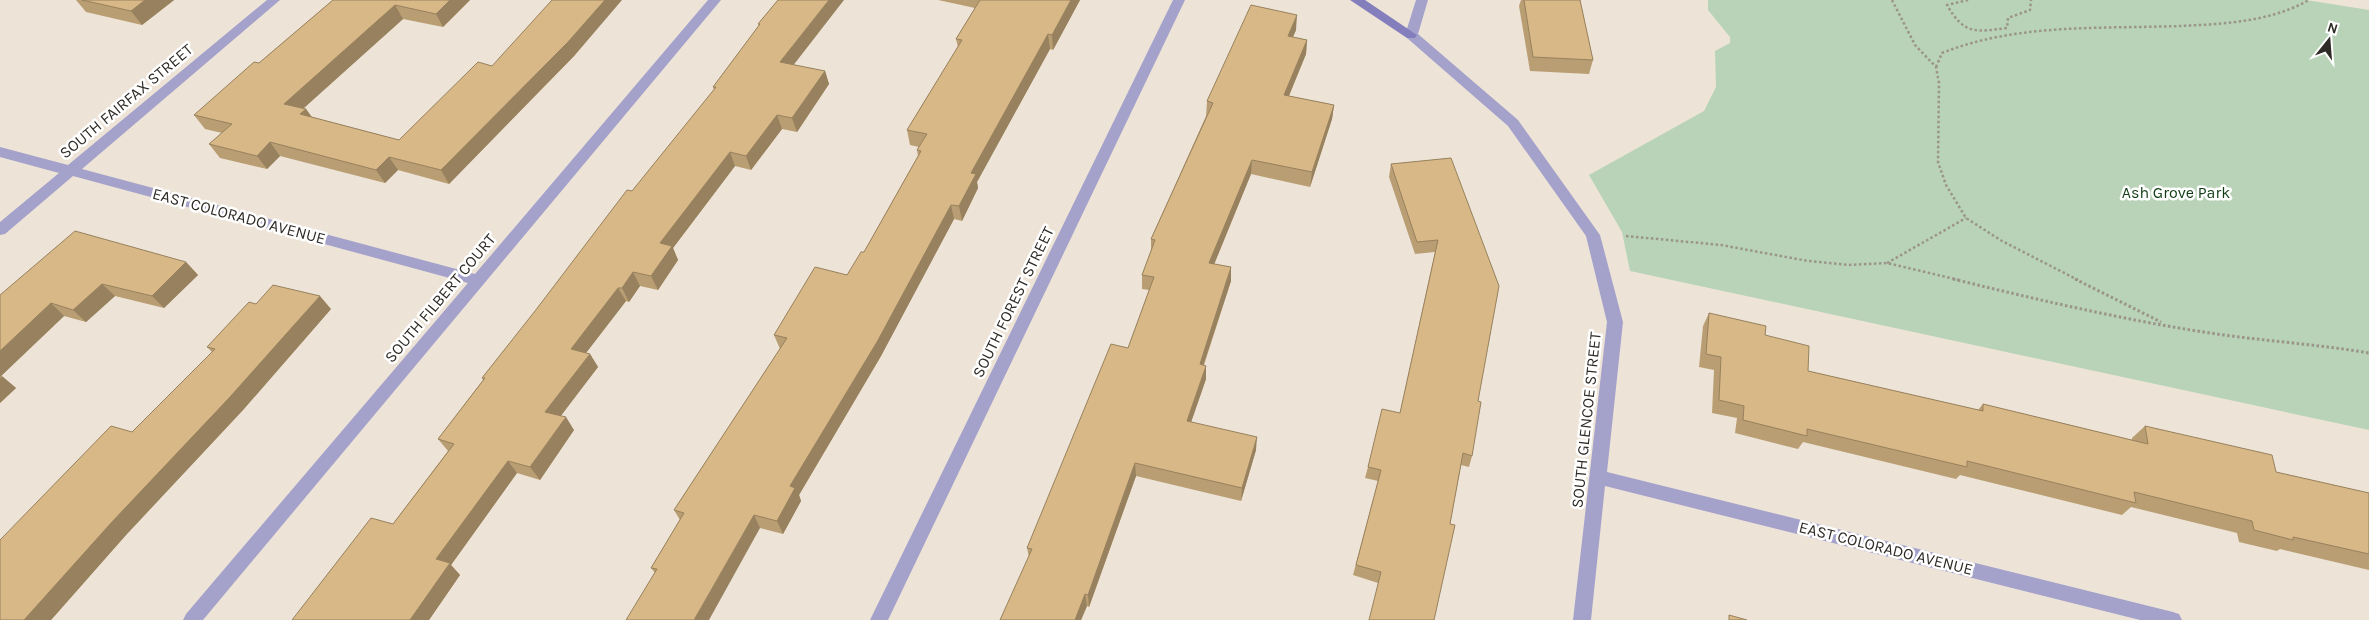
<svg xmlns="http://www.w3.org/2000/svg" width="2369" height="620" font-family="Karla,sans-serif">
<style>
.green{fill:#b8d3b7}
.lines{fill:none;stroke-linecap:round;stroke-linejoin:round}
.path-far1{stroke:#9b948a;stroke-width:2.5;stroke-dasharray:2.5 2.5;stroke-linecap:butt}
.path{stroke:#9b948a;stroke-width:3;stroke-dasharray:2.5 2.5;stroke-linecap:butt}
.street{fill:#a4a1cb;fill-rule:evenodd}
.secondary{fill:#857ebc;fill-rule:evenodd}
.wall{fill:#ba9e73}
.shaded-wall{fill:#97815e}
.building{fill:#d8b886;stroke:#97815e}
.labels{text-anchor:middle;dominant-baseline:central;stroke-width:5;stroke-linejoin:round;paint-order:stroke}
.street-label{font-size:16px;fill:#2e2a25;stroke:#fff}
.park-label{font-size:16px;fill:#103d14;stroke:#fff}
</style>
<rect width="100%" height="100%" fill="#ede4d7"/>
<polygon class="green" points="1708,0 2306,0 2369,10 2369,430 1630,271 1622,232 1589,175 1704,111 1716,87 1715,51 1730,43 1730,37 1708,10"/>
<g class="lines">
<g class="path-far1">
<polyline points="1892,0 1915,45 1936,67 1939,83 1938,162 1946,185 1966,218 2002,241 2078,280"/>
<path d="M 1968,0 L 1947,5 C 1964,35 1976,32 2007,28 L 2008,18 L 2030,10 L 2031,0"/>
<path d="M 1936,67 L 1942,53 C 2017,23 2101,29 2180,26 C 2223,24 2270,22 2309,0"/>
<polyline points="1626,236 1721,245 1808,261 1848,265 1887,263 1959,280"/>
<polyline points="1887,263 1966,218"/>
</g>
<g class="path">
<path d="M 1953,279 C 2039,300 2124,320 2210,333 C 2263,341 2316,344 2369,353"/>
<polyline points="2075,279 2161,322"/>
</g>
<g class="street">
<polygon points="267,0 280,0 82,169 475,274 708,0 721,0 203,620 183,620 186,614 468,283 73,176 5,234 0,235 0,222 59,173 0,157 0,147 68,165"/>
<polygon points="1173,0 1185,0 888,620 870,620"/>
<polygon points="1416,0 1428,0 1418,34 1518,120 1600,235 1623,322 1607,472 2173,612 2179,614 2182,620 2140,620 1605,486 1591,620 1573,620 1607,322 1586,236 1508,126 1407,38 1405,35"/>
</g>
<polygon class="secondary" points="1350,0 1365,0 1417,35 1415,38 1407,38"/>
</g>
<g class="wall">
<polygon points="76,0 174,0 142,25 86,12"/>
<polygon points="333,0 470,0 443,27 403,19 303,108 306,109 312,117 399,140 492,66 575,55 449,184 398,170 385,183 280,156 267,169 220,158 209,144 222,133 205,129 194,115 259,63"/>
<polygon points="778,0 794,65 825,71 829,84 797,132 782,129 751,170 735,166 673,248 678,260 658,290 640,286 629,302 626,301 586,353 590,354 598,367 560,416 574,430 540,480 517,473 451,565 460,575 429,620 292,620 393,524 448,451 438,439 483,380 482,378 714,90 713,87 759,26 758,24"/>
<polygon points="938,0 1080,0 1053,50 1050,49 977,182 978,188 962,221 954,219 881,356 799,495 801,501 783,534 760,528 655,573 651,568 680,520 674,510 780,349 774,335 847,275 864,252 918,156 917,150 919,147 910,145 907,130 958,47 956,39 975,8"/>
<polygon points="1521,0 1580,0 1593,60 1589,74 1530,71 1519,6"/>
<polygon points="1296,30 1293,37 1307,40 1306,54 1289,96 1334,105 1332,119 1310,187 1251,174 1214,264 1231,281 1204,365 1206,366 1206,379 1191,422 1256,450 1241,501 1136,476 1089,607 1087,606 1081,620 1000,620 1029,557 1027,548 1128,348 1149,290 1142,289 1142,275 1151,251 1151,239 1206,116 1207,101"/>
<polygon points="1451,158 1478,401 1472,456 1469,467 1461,465 1450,524 1378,583 1353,575 1378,481 1365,478 1368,467 1400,413 1435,252 1415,254 1389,177 1391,164"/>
<polygon points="186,262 198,275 164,308 115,296 86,322 64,316 1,376 16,388 0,403 0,295"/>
<polygon points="331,309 243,410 126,535 51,620 0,620 132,432 212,352 207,347"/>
<polygon points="1709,313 1765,335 1808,371 1978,410 1983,404 2132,440 2132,438 2145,426 2276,472 2369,493 2369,570 2280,549 2277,551 2239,542 2237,533 2131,507 2122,515 1960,475 1956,479 1803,442 1798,449 1735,433 1737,418 1712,413 1714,370 1699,367 1703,326"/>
</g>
<g class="shaded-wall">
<polygon points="145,0 174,0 142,25 131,11"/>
<polygon points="450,0 470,0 443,27 436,14"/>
<polygon points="605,0 622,0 575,55 449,184 441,170"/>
<polygon points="829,0 844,0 785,76 780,62"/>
<polygon points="1071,0 1080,0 1053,50 1052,35"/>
<polygon points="395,5 403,19 294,117 284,104"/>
<polygon points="1297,15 1296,30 1287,50 1288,36"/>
<polygon points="1048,34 1050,49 977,182 978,188 962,221 959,206 971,173"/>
<polygon points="1307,40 1306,54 1283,110 1284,95"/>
<polygon points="825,71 829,84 797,132 792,118"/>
<polygon points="1334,105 1332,119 1310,187 1312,172"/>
<polygon points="306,109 315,122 300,114"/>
<polygon points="777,115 782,129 751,170 746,156"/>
<polygon points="270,142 280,156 267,169 257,156"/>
<polygon points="730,152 735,166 673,248 678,260 658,290 651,276 660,243"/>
<polygon points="389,157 398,170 385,183 376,170"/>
<polygon points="1252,160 1251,174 1209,277 1209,263"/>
<polygon points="951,205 954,219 881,356 799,495 801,501 783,534 777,521 790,486"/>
<polygon points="186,262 198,275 164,308 152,296"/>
<polygon points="1231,267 1231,281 1199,378 1200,364"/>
<polygon points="633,272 640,286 629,302 622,288"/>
<polygon points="102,284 115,296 86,322 73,310"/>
<polygon points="618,288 626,301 579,362 571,349"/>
<polygon points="320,296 331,309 243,410 126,535 51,620 24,620 111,523"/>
<polygon points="51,303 64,316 0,377 0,351"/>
<polygon points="590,354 598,367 554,425 545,412"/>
<polygon points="1206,366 1206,379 1187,434 1187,421"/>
<polygon points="2,376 16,388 0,403 0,378"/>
<polygon points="566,417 574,430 540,480 530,467"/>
<polygon points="1257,437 1256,450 1241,501 1242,488"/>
<polygon points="508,461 517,473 451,565 460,575 429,620 410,620 436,559"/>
<polygon points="1135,463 1136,476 1089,607 1088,595"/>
<polygon points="754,515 760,528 709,620 694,620"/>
<polygon points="1085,594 1087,606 1081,620 1075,620"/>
</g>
<g class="building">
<polygon points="82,0 145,0 131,11"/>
<polygon points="333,0 450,0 436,14 395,5 284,104 306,109 300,114 399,140 478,62 492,66 552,0 605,0 568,42 441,170 389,157 376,170 270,142 257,156 209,144 232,124 194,115 254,62 259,63"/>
<polygon points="778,0 829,0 780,62 825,71 792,118 777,115 746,156 730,152 660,243 672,246 651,276 633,272 622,288 618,288 571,349 590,354 545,412 566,417 530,467 508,461 436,559 450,563 410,620 292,620 371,518 393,524 454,444 438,439 485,378 482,378 535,311 627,190 632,191 716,87 713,87 760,24 758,24"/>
<polygon points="980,0 1071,0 1052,35 1048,34 971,173 976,174 959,206 951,205 877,342 790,486 795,488 777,521 754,515 694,620 626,620 657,569 651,568 684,513 674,510 787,338 774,335 815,267 847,275 861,252 864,252 921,151 917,150 927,134 907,130 962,40 956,39"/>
<polygon points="1524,0 1580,0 1593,60 1533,57"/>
<polygon points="1251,5 1297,15 1288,36 1307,40 1284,95 1334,105 1312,172 1252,160 1209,263 1231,267 1200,364 1206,366 1187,421 1257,437 1242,488 1135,463 1088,595 1085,594 1075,620 1000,620 1032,549 1027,548 1111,344 1128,348 1154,277 1142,275 1155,240 1151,239 1213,103 1207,101"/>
<polygon points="1451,158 1499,286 1478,401 1481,402 1472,456 1463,453 1450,524 1455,525 1434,620 1369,620 1381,572 1356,565 1381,470 1368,467 1382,409 1400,413 1438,240 1417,242 1391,164"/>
<polygon points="75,231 186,262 152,296 102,284 73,310 51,303 0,351 0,295"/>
<polygon points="273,285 320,296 230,397 111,523 24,620 0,620 0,540 111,426 132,432 215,349 207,347 249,302 256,304"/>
<polygon points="1709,313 1766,326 1765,335 1809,346 1808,371 1983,411 1983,404 2148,444 2145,426 2272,455 2276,472 2369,493 2369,554 2293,537 2293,540 2254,530 2252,521 2134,492 2136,503 1967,461 1967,467 1807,429 1807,436 1743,420 1744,406 1719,400 1721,357 1706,354"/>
<polygon points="1729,615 1747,620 1729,620"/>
</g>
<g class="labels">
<g class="street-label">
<text transform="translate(126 101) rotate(-40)">SOUTH FAIRFAX STREET</text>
<text transform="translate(239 216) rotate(15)">EAST COLORADO AVENUE</text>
<text transform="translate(440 298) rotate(-50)">SOUTH FILBERT COURT</text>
<text transform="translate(1013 302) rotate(-64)">SOUTH FOREST STREET</text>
<text transform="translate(1586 420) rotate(-84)">SOUTH GLENCOE STREET</text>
<text transform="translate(1886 548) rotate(14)">EAST COLORADO AVENUE</text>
</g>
<g class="park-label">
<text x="2176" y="192">Ash Grove Park</text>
</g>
</g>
<g transform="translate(2329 40) rotate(17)" stroke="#ffffff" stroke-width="4" paint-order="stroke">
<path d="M0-4L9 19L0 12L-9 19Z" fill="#2e2a25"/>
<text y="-8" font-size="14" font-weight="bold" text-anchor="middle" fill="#2e2a25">N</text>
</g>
</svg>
